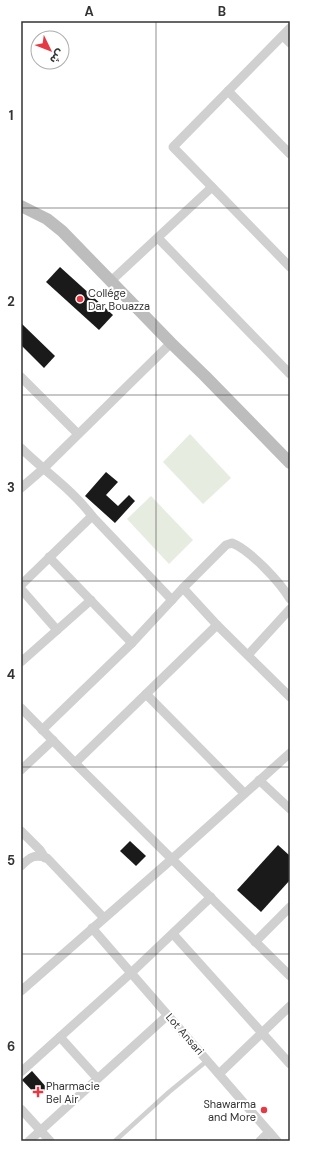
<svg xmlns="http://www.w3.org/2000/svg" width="311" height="1162" font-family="'DM Sans','Noto Sans Arabic',sans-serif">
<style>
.green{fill:#e6ecdf}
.building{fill:#1a1a1a}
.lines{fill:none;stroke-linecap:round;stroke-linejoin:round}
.lane{stroke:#d0d0d0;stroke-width:4.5}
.street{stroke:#d0d0d0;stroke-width:9}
.secondary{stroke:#bdbdbd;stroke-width:12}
.grid{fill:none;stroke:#333;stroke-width:1;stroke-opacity:0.55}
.poi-dot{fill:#e63946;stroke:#fff;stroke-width:1.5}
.labels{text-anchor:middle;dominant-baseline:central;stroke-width:4;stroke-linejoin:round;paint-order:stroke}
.poi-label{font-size:11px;fill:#333;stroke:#fff;text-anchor:start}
.street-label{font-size:11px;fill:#333;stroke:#fff}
.neatline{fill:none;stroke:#333;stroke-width:1.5}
.grid-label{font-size:13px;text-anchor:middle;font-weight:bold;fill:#333}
</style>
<rect width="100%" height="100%" fill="#fff"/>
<g class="green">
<polygon points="190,434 231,478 203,504 163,462"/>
<polygon points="151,496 193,540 169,564 127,519"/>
</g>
<g class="building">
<polygon points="60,267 113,315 99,330 46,282"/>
<polygon points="21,323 55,356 44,368 21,345"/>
<polygon points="106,472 118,482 106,495 118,506 129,495 135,501 115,523 85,496"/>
<polygon points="130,841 146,856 136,866 120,851"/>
<polygon points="278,845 290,856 290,880 261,912 237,890"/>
<polygon points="32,1071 47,1088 38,1097 22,1080"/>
</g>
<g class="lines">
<polyline class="lane" points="115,1141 169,1092 208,1060"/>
<g class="street">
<polyline points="290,28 173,147 290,267"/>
<polyline points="283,36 290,43"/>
<polyline points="228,91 290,154"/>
<polyline points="158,238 290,374"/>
<polyline points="111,281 212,187"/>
<polyline points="21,377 78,434"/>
<path d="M 21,448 C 44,471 72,489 92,516 L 172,600"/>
<polyline points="21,488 43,469 171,343"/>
<polyline points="49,557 132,643"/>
<polyline points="21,585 92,516"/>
<polyline points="183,588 217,625 290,697"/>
<polyline points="21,589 57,630"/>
<polyline points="248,655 290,609"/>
<polyline points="21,662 91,600"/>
<polyline points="146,694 244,793"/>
<polyline points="21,708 75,763 290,976"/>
<path d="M 42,730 L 132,643 L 183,588 L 226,545 L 232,543 C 250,550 280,582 290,599"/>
<polyline points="75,763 217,625"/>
<polyline points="21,770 53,740"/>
<polyline points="259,780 290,809"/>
<polyline points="21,831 40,850 45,858"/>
<path d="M 21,866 C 30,857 34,854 47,858 L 104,918"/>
<polyline points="92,928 277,1141"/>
<polyline points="173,934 290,1064"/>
<polyline points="255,942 290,907"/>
<polyline points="21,991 172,859 290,753"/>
<polyline points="60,1037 97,1078"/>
<polyline points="21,1072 131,973 211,897"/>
<polyline points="219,1074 290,1006"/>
<polyline points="21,1109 50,1141"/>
<polyline points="29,1141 168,1015"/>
<polyline points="260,1141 269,1132"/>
</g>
<polyline class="secondary" points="21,206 47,219 62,231 171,343 205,376 290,463"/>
</g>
<path class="grid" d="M 156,21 L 156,1141M 21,208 L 290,208M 21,395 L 290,395M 21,581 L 290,581M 21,767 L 290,767M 21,954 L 290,954"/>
<g class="poi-dot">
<circle cx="80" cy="299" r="4"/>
<path d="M36 1086h4v4h4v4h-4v4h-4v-4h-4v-4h4z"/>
<circle cx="264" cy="1110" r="4"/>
</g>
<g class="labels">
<g class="poi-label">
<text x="88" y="293">Collége<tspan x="88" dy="13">Dar Bouazza</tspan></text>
<text x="46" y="1086">Pharmacie<tspan x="46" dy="13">Bel Air</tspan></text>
<text x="256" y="1104" text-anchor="end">Shawarma<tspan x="256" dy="13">and More</tspan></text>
</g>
<g class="street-label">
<text transform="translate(185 1034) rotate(49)">Lot Ansari</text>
</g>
</g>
<rect width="311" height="1162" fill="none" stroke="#ffffff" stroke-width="44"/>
<g transform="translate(50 50) rotate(133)"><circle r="19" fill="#ffffff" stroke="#adadad"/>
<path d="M0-3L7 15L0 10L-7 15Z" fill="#e63946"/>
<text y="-6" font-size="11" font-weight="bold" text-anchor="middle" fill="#333333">ش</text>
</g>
<rect x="22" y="22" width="267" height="1118" class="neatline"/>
<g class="grid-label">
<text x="89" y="16">A</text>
<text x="222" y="16">B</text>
<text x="11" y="120">1</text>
<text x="11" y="306">2</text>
<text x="11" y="492">3</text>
<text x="11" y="679">4</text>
<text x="11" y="865">5</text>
<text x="11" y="1051">6</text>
</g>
</svg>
